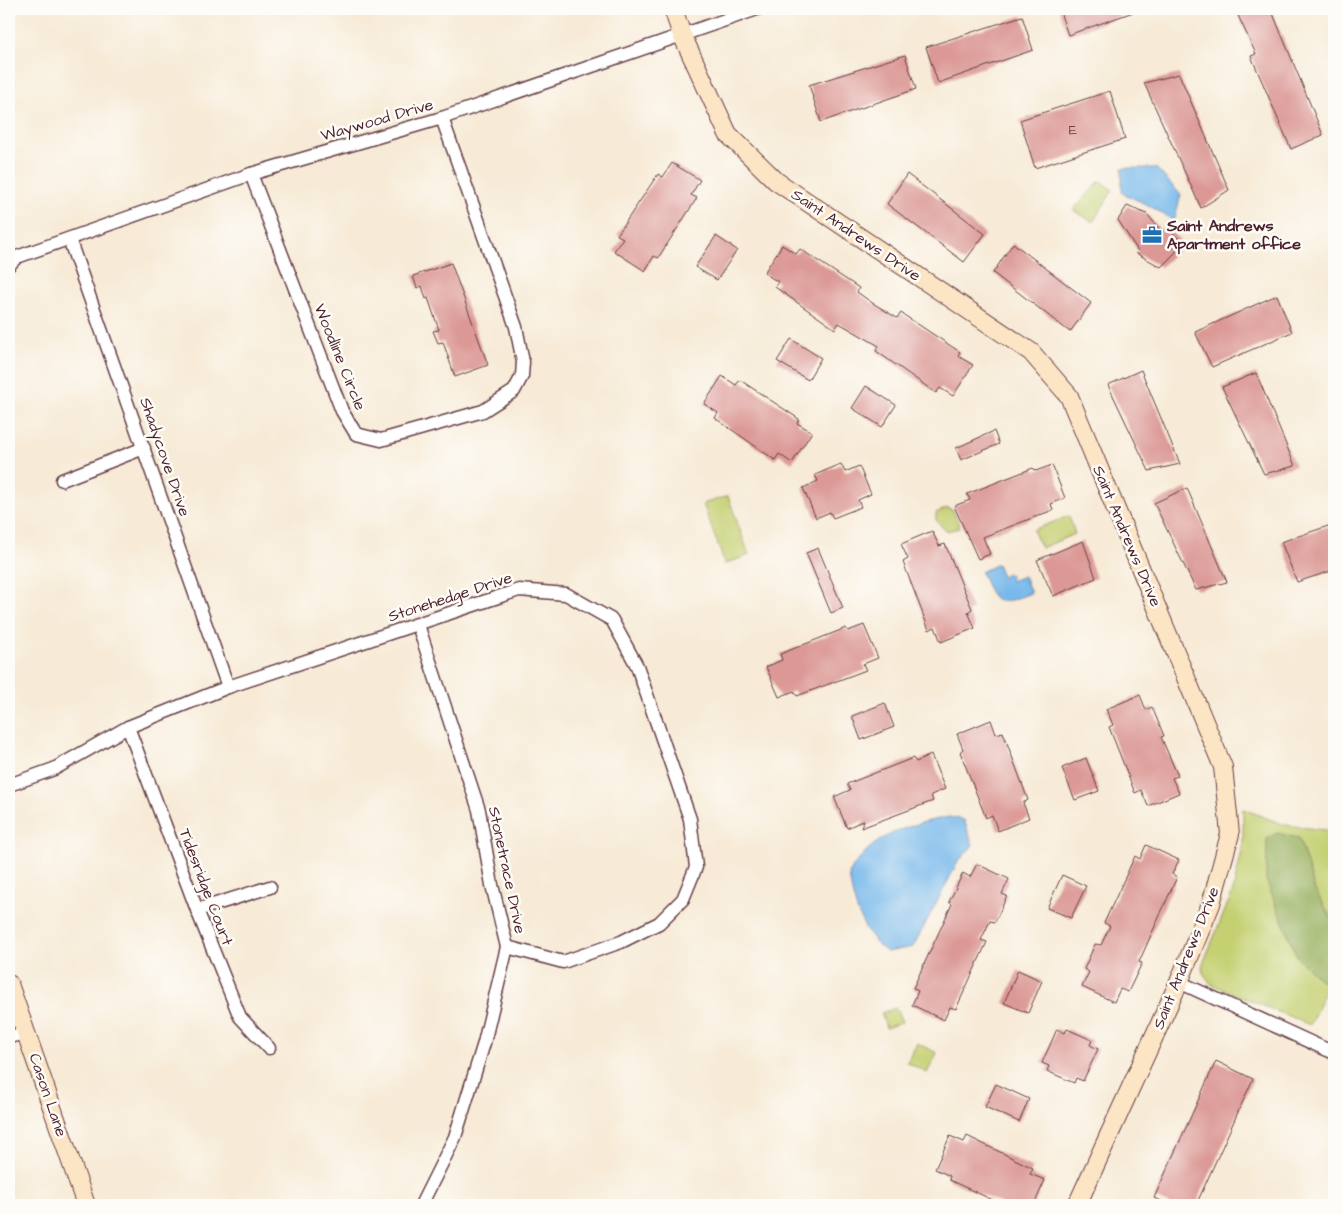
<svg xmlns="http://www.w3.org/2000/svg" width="1343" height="1214" font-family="'Architects Daughter',sans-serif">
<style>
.green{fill:#c4d072;stroke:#87784e}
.forest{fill:#9bb264;stroke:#726848}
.water{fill:#76b8eb;stroke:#606c8b}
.building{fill:#db9894}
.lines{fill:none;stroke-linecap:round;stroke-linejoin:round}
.street-casing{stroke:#643d45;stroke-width:15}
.secondary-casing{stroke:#643d45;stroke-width:20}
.street{stroke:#fff;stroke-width:12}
.secondary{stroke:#fce5c4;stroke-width:18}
.labels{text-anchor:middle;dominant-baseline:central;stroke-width:5;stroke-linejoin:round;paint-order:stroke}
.number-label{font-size:14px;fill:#6e3d45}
.street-label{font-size:16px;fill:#4a1f2b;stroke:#fdfcf7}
.poi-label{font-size:16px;font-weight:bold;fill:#4a1f2b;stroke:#fdfcf7;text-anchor:start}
</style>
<rect width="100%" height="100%" fill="#fdfcf7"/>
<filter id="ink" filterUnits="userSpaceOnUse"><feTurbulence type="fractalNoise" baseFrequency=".02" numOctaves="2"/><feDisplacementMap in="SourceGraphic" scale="10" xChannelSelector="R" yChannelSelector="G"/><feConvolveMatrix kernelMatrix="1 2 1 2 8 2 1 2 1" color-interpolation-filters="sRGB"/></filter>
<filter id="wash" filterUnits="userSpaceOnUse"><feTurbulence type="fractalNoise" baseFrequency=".0096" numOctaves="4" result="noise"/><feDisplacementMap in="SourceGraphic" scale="20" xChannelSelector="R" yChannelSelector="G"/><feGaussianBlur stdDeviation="1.12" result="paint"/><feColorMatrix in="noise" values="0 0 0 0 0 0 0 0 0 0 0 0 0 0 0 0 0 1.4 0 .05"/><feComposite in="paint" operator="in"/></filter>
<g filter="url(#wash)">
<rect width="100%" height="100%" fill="#f7ead6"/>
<g class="green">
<polygon points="1100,181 1113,190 1093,222 1073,210"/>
<polygon points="728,496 749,555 725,564 703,504"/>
<polygon points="947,508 953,510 960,528 946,531 936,520 936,513"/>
<polygon points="1069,516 1075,534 1041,548 1033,530"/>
<polygon points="1243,809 1285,825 1334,831 1334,971 1310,1025 1211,984 1203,973 1202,966 1233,891 1243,846"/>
<polygon points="896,1008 902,1022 886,1028 881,1013"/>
<polygon points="917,1043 937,1053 927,1073 907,1062"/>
</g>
<polygon class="forest" points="1277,833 1299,838 1315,890 1334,922 1334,974 1322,982 1297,957 1266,880 1267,839"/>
<g class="water">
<polygon points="1122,168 1156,168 1181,195 1174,221 1150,206 1122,193"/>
<path d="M 997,564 L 1003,578 L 1007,573 L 1011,575 L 1010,581 L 1024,576 L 1031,593 C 997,606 995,606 981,572 Z"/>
<path d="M 949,817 L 964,820 L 973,845 L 958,862 L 913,947 L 887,952 C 863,936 852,902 849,874 C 869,836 909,824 949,817 Z"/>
</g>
<g id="blocks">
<g class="building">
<polygon points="1059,9 1139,9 1139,10 1068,35"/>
<polygon points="1235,9 1271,9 1323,135 1291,149 1251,56 1256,54"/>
<polygon points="1022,16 1033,50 938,83 926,47"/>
<polygon points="905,55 916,89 821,122 809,85"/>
<polygon points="1179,74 1229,190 1201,208 1144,83"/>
<polygon points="1110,91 1125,139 1035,168 1020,120"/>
<polygon points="672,163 700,180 691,195 697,198 658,258 654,256 645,271 614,251 623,238 617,235 658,174 663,177"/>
<polygon points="907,174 985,234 964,262 887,204"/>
<polygon points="1127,206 1147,214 1162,232 1167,228 1180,240 1173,247 1177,251 1161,267 1136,253 1138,251 1118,220"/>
<polygon points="716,236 737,250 717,280 695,267"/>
<polygon points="1013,243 1091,303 1070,332 993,273"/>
<polygon points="782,245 796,254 800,249 859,288 857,292 871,302 897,318 901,313 960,352 958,356 973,365 953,396 940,388 936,393 876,351 879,346 839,323 835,329 775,287 778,282 764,273"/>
<polygon points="451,263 488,365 455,377 443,342 438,343 433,331 439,330 428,298 426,299 422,286 417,288 413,276"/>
<polygon points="1277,295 1292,332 1212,367 1195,332"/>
<polygon points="791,339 821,358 808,380 777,361"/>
<polygon points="1141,370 1180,464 1149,471 1108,385"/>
<polygon points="1256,373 1295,466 1264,474 1222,387"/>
<polygon points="722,376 736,385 740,380 799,419 797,423 812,432 792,463 779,454 775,460 715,418 718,413 704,404"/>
<polygon points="866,386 896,405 882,427 852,408"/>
<polygon points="994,431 999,444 961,460 956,448"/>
<polygon points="841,464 845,472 859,466 871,494 858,500 861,507 833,518 830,512 816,518 803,488 818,481 815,475"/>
<polygon points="1052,465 1065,498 1051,504 1053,510 983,537 990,554 978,559 954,506 970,500 967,494 1033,468 1036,471"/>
<polygon points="1187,488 1227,582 1196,590 1154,503"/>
<polygon points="1334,524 1334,570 1297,582 1281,542"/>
<polygon points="932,531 939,546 945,544 972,609 968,612 975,628 941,642 935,627 929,630 903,562 908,559 901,544"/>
<polygon points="1083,541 1096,578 1053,596 1037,560"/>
<polygon points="818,548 843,608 831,613 806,553"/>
<polygon points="864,625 878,658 863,664 866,670 797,696 794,691 779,697 766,667 782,660 780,654 846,628 848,631"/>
<polygon points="1140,695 1146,710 1152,707 1164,736 1161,737 1178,776 1172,778 1179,793 1148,806 1141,790 1135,793 1109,727 1113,725 1106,709"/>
<polygon points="885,703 894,727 861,740 852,716"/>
<polygon points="991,720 996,734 1003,732 1028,800 1023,803 1029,818 998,831 992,815 986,818 960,752 963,749 957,734"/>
<polygon points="931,755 945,789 931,795 933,801 861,828 864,820 847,828 834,797 850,790 847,784 913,758 916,762"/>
<polygon points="1086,758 1099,791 1075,800 1062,768"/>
<polygon points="1146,845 1179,860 1172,874 1177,877 1139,962 1142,963 1128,992 1120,989 1114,1002 1082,987 1089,972 1084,969 1095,944 1101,945 1110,926 1104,923 1135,856 1140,859"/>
<polygon points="977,864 1009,879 1002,894 1007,896 995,922 990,921 981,940 987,942 956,1009 950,1007 944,1020 912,1005 918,991 913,988 952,904 949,902 963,873 970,877"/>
<polygon points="1062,875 1086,886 1071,918 1047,908"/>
<polygon points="1018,970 1042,981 1028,1013 1004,1003"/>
<polygon points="1057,1029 1065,1033 1067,1029 1092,1040 1090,1045 1098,1049 1083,1081 1076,1078 1074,1083 1047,1071 1049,1066 1042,1063"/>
<polygon points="1216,1061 1253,1079 1196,1205 1171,1205 1154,1198"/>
<polygon points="996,1084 1029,1099 1019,1122 985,1107"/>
<polygon points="950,1136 964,1142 967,1136 1033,1168 1030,1174 1045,1180 1034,1205 1004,1205 949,1180 950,1176 935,1169"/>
</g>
</g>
</g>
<g filter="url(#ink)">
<use href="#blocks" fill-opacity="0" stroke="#643d45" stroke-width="1"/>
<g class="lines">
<defs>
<g id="street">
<polyline points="251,174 342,411 356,434 381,440 483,411 514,391 522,376 523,362 516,327 442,118"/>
<polyline points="69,239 228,687"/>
<polyline points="9,265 17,257 251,174 442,118 757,9"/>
<polyline points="62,480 144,448"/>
<polyline points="418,625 479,810 492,885 507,947 484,1043 455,1137 421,1205"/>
<polyline points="128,727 197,910 240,1017 269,1048"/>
<polyline points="9,785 54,769 128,727 228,687 519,590 566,594 612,620 637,666 690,819 696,867 683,899 659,923 621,942 563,962 507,947"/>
<polyline points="197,910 270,887"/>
<polyline points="1179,982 1334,1053"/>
<polyline points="9,1021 21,1017"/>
<polyline points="9,1037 26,1033"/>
</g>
<g id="secondary">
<polyline points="673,9 682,35 728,134 776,181 1031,352 1069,396 1223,767 1230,834 1211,904 1179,982 1077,1205"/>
<polyline points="9,984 86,1205"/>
</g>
</defs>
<use href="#street" class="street-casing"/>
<use href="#secondary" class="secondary-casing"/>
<use href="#street" class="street"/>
<use href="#secondary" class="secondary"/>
</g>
</g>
<defs>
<symbol id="office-bare" viewBox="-9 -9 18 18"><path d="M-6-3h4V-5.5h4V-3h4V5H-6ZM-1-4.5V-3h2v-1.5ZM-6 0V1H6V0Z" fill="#1f6fb2" stroke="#fdfcf7" stroke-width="2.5" paint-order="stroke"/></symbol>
</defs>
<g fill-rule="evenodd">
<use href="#office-bare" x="1138" y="221" width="28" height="28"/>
</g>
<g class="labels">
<g class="number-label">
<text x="1073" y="130">E</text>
</g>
<g class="street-label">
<text transform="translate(377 120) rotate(-16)">Waywood Drive</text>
<text transform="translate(856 235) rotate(34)">Saint Andrews Drive</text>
<text transform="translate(340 357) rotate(68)">Woodline Circle</text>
<text transform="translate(165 457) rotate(71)">Shadycove Drive</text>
<text transform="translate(1127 536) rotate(67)">Saint Andrews Drive</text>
<text transform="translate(450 597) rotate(-18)">Stonehedge Drive</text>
<text transform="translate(507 870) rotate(78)">Stonetrace Drive</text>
<text transform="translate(206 887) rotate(69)">Tidesridge Court</text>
<text transform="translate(1186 958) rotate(-68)">Saint Andrews Drive</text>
<text transform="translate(48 1095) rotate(71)">Cason Lane</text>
</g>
<g class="poi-label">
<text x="1167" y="226">Saint Andrews<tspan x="1167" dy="18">Apartment office</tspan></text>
</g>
</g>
<rect width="1343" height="1214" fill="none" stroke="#fdfcf7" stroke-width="30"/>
</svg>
